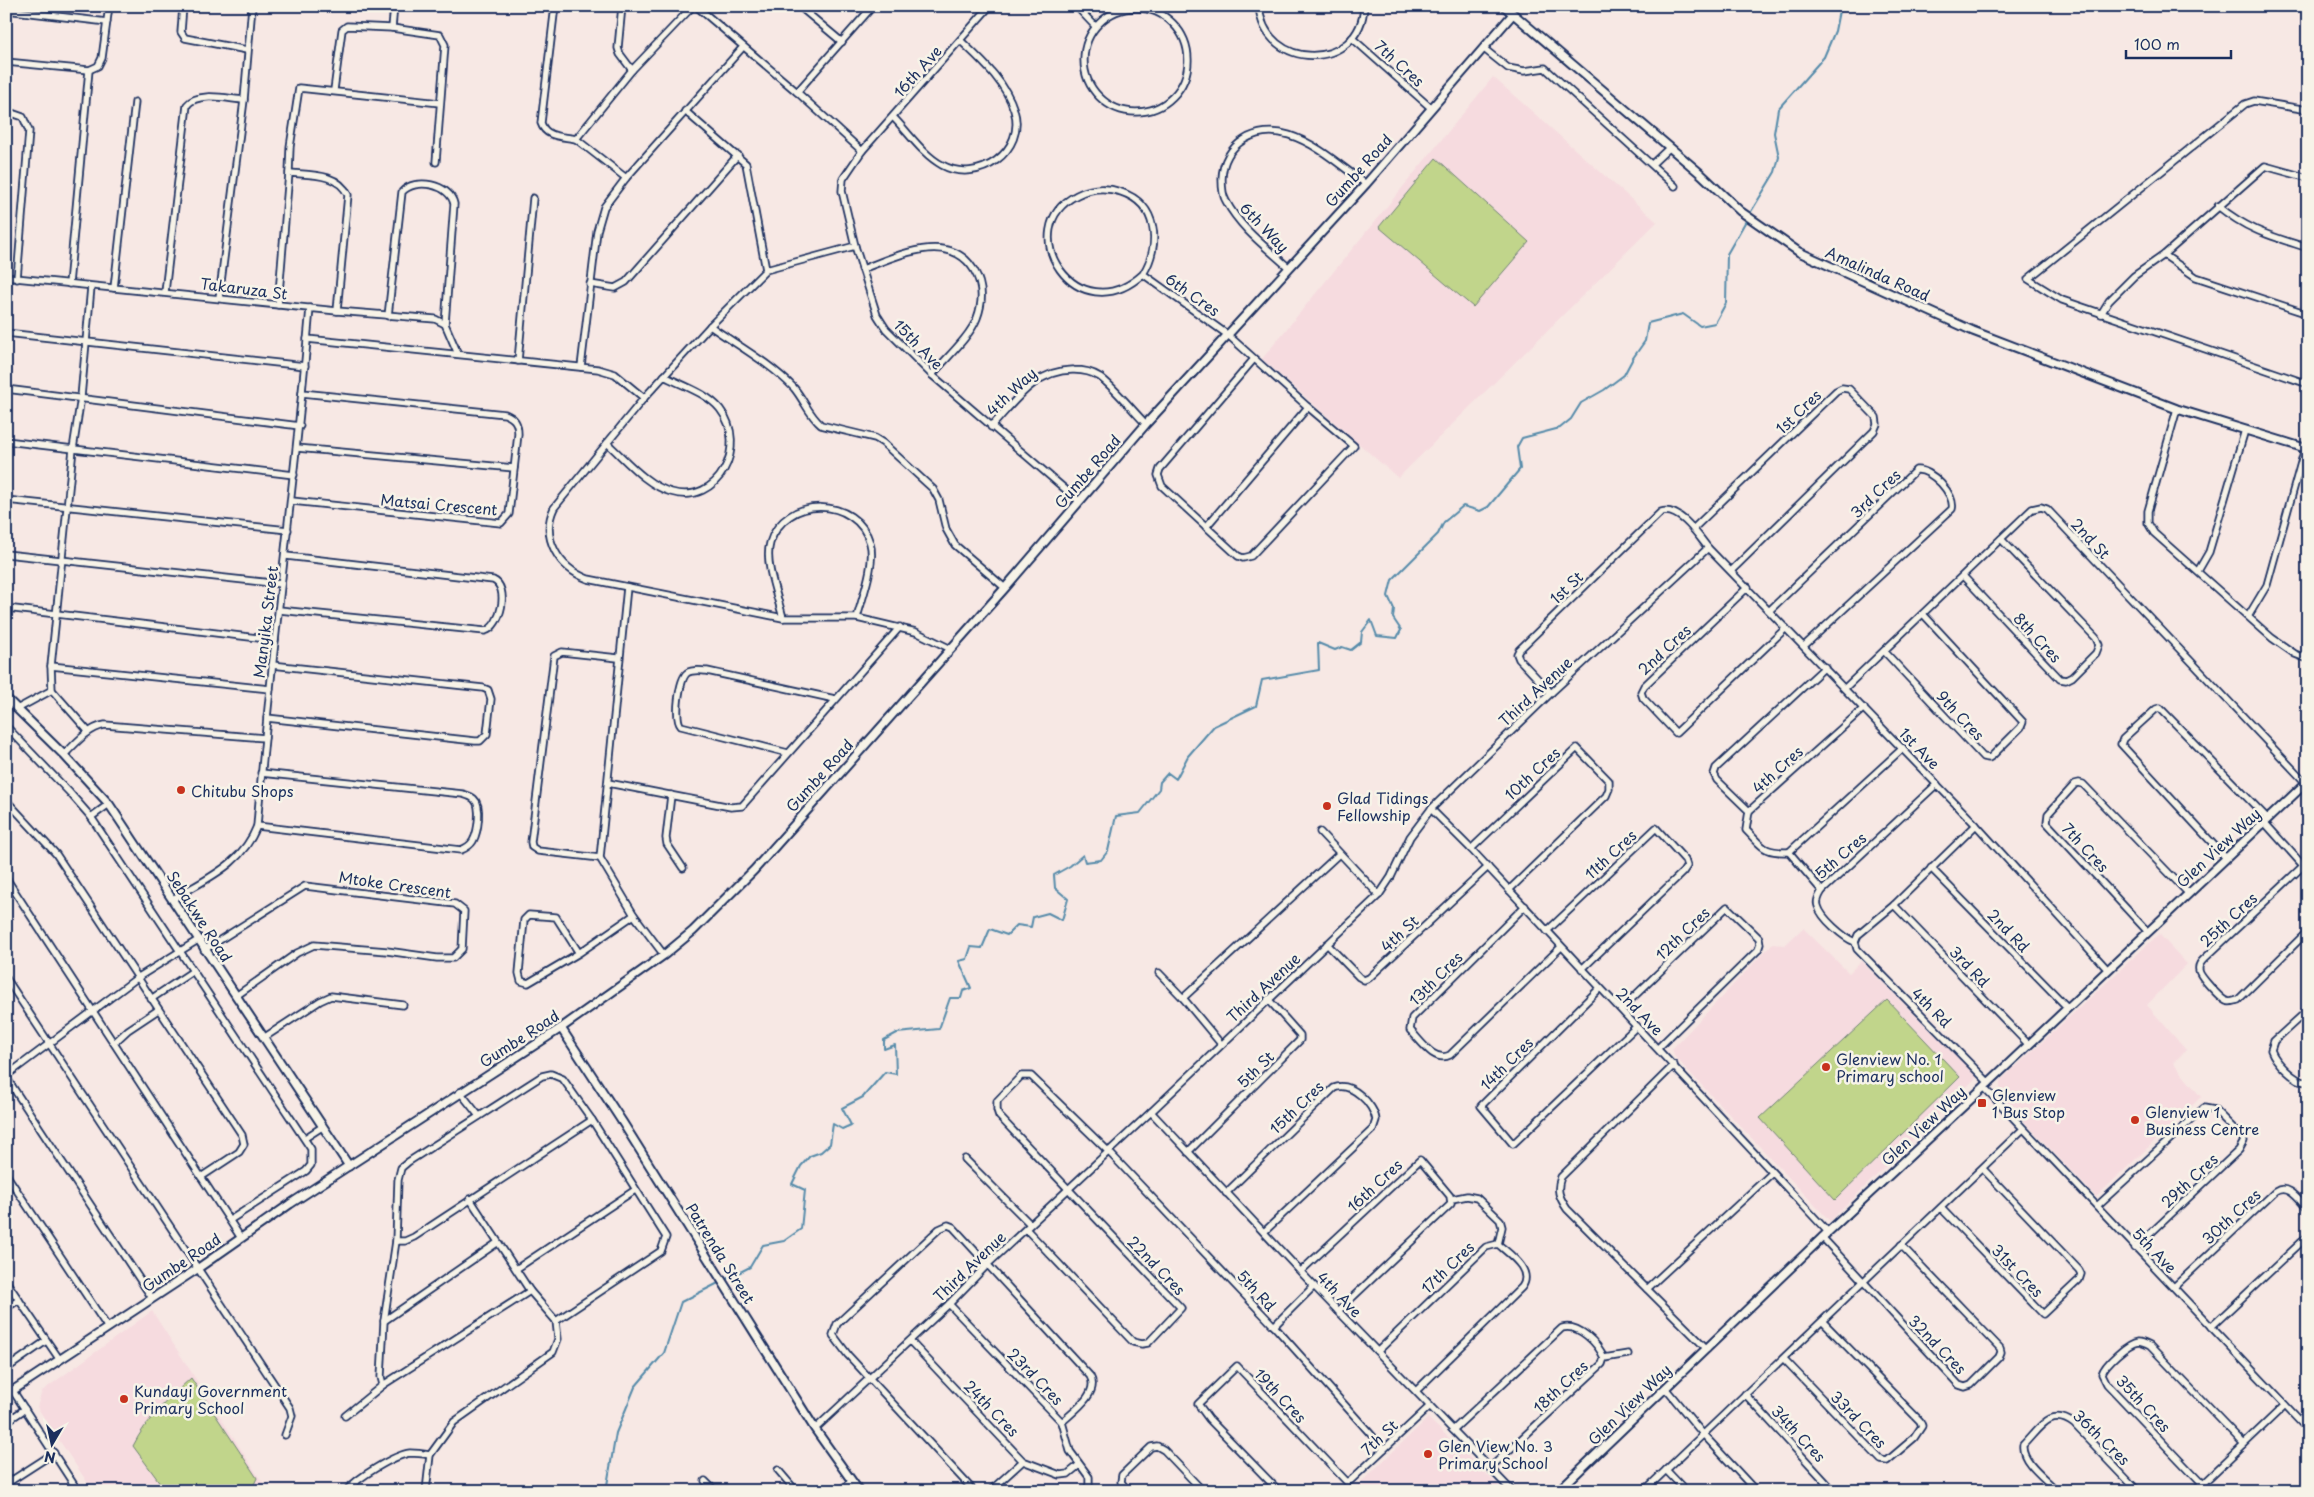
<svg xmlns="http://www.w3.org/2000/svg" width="2314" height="1497" font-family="'Playpen Sans',sans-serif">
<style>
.built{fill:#f6dbdf}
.green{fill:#c1d58b;stroke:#6e8274}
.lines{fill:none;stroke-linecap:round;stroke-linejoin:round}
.stream{stroke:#568baa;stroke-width:2}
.minor-casing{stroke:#1b2f5e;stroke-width:9}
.tertiary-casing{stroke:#1b2f5e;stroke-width:11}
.minor{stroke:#f7f3e8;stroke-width:5.5}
.tertiary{stroke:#f7f3e8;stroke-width:7}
.poi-dot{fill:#c8321e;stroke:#f7f3e8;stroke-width:2}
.labels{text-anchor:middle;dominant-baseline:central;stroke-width:5;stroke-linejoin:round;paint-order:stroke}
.street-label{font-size:15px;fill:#1b2f5e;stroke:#f7f3e8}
.poi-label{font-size:15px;fill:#1b2f5e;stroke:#f7f3e8;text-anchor:start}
</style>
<rect width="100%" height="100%" fill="#f7e8e4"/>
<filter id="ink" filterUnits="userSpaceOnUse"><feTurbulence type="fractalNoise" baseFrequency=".02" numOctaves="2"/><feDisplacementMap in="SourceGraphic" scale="10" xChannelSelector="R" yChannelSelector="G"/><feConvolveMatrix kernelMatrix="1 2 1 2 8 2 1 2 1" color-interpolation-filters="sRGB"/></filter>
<g filter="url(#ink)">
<g class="built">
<polygon points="1493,77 1657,222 1398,478 1262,359"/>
<polygon points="1803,928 1849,973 1861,961 1977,1077 1830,1221 1675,1057 1672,1049 1772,944 1785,945"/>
<polygon points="2159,934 2187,964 2147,1005 2186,1050 2173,1063 2201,1097 2096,1197 2000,1096 2000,1081"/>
<polygon points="152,1311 268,1491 93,1491 37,1407 42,1391"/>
<polygon points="1428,1418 1504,1491 1352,1491"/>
</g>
<g class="green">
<polygon points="1436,158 1529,242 1473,307 1379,227"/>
<polygon points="1887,1000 1960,1077 1835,1200 1760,1118"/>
<path d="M 191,1378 L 257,1478 L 251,1491 L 166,1491 L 133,1446 C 147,1418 168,1399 191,1378 Z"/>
</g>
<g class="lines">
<g class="stream">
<polyline points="1749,215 1775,172 1779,157 1774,133 1778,109 1824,57 1835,31 1840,6"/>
<polyline points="606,1491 616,1433 635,1387 664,1353 681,1302 750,1267 763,1245 784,1241 801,1229 805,1190 792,1184 801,1166 810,1156 821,1152 830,1144 833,1124 842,1129 851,1125 842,1108 863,1097 885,1072 896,1074 895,1045 884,1049 884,1040 897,1033 939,1029 950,998 961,998 963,991 971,988 959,961 967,959 971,947 982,948 990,929 1007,935 1017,925 1031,927 1033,917 1048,913 1062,920 1068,899 1055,888 1054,875 1070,866 1083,855 1085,862 1101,860 1108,851 1116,816 1140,813 1159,789 1160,782 1168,773 1176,779 1188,756 1214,726 1256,706 1262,680 1319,670 1318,643 1335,650 1342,647 1351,650 1361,642 1362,632 1371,620 1377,636 1397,638 1401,630 1393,618 1394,609 1388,596 1392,580 1438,534 1444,522 1463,506 1480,511 1488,507 1520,469 1517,447 1522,438 1560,428 1571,419 1581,403 1604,390 1624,375 1633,358 1645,341 1648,323 1683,314 1700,326 1715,323 1726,303 1727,254 1747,219"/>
</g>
<defs>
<g id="minor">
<polyline points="183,6 181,32 185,38 247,50"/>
<path d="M 555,6 L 541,123 C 546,138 562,136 576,139 L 632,70 L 693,6"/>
<polyline points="622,6 618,48 620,54 632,70"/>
<polyline points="696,6 797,92 862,151"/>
<polyline points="799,6 842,42"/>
<polyline points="990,6 862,151 843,179 842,191 855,246 877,315 886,329 932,375 1079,501"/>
<polyline points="1076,6 1095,26"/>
<path d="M 1259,6 C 1264,72 1361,72 1364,6"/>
<circle cx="1136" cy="60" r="52"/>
<polyline points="6,10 107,22"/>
<polyline points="392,28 394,6"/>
<polyline points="1352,38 1431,108"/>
<polyline points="1483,48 1508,68 1524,71 1545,68 1675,186"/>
<polyline points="6,62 89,70 98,66 102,58 109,6"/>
<polyline points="334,90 342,30 347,26 392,28 440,35 445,45 436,162"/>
<polyline points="797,92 873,6"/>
<polyline points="2308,110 2254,101 2245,104 2028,279 2062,300 2308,384"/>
<polyline points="6,111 23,117 29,131 17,279"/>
<polyline points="685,111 746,164 766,270"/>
<path d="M 893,117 C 908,132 923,155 942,165 C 978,185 1027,151 1014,110 C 1005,81 982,61 961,41"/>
<polyline points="576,139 626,178"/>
<polyline points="1652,164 1669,148"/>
<polyline points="289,173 290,147 299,88 440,103"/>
<path d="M 2218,206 C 2249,231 2271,236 2308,248"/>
<path d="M 855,246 L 766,270 L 710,326 L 644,398 L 554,508 C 540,538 559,568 588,579 L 783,618 L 857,618 L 916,632 L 951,649"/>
<polyline points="2164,255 2196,277 2308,314"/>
<path d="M 1288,267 C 1266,247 1240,228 1226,201 C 1222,195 1222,186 1222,179 C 1223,143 1257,125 1289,135 C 1318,144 1342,167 1366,184"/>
<path d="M 862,269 C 895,257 949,229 974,270 C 983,285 983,302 977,318 C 970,337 945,359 932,375"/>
<path d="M 1143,274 C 1077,334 1010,229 1077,195 C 1091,188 1106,187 1121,192 C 1158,204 1161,245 1143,274 L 1228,335 L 1308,407 L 1354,446 L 1251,556 L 1243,558 L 1238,556 L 1162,486 L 1158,475 L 1160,469 L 1254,359"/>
<polyline points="6,277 337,311 435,319 445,324 458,354"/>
<polyline points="69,284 89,70"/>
<polyline points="590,284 615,288 626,282 738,155"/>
<polyline points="114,288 135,102"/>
<path d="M 165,292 L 187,105 C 198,91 228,99 244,100"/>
<polyline points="219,298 244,100 252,6"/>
<path d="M 278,305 L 289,173 C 311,175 338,173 348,195 L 337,311"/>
<polyline points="2101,314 2109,301 2134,276 2164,255 2265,166 2308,178"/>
<path d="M 388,316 L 402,192 C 415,177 450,184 454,204 L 445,324"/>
<path d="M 710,326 C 737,345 770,363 794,388 C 804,400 809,415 821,425 L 875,438 L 883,443 L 933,489 L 939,500 L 946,529 L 955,545 L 1005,588"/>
<polyline points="6,333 305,366"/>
<polyline points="307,339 598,369 615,374 644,398"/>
<polyline points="518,361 533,198"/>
<polyline points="581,367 597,231 604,207 626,178 743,47"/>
<polyline points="6,389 300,426"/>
<polyline points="2177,409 2148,511 2148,523 2154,533 2272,638 2295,654 2308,659"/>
<path d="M 991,427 C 1015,401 1036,369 1074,370 C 1083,370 1092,372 1100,377 C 1115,388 1132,410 1146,424"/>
<polyline points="6,441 294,475"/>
<path d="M 607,443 C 626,460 646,485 671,492 C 718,506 749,446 720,409 C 707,393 681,385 664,376"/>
<polyline points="297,448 514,468"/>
<polyline points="6,500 288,530"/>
<path d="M 292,501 L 501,523 L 509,514 L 518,434 C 518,423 515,418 505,414 L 302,393"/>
<polyline points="1206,527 1308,407"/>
<polyline points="1693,529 1836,391 1842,388 1849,389 1876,417 1877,424 1874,431 1732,570"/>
<polyline points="6,554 281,584"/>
<polyline points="2198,571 2209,552 2245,430"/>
<polyline points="1963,576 2060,679 2066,680 2072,677 2096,653 2099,645 2096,638 2001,539"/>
<polyline points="627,587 600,858 634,915 664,955"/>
<polyline points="1748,587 1644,686 1641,692 1643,698 1676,733 1786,628"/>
<polyline points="6,608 275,640"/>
<path d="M 279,610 L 485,631 C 501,627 510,587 493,580 L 286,556"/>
<path d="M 1770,610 L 1916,470 C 1931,468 1956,495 1952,509 L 1804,646"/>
<polyline points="2249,615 2267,585 2305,448"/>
<path d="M 783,618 C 778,597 764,563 770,543 C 784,495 857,496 870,543 C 876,563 862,598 857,618"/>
<polyline points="1884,651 1983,757 1989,758 1992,756 2021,727 2023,722 1923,614"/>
<polyline points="51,666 270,689"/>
<polyline points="1825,667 1716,768 1714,774 1717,780 1749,811 1864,708"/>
<polyline points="1845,688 2032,509 2041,507 2047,509 2306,783"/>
<path d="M 1551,693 L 1519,659 L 1517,654 L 1519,650 L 1661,512 C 1679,506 1698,535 1708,548 L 1976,825 L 2108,970"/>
<polyline points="17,709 52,690"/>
<polyline points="267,718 475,741 480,741 487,734 491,699 488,690 483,688 272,665"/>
<polyline points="6,726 70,793 91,817 311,1149 311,1165 306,1171 230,1220"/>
<polyline points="88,731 52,690 51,666 73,449 81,397 91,287"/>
<polyline points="1903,748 1789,852 1822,891 1937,784"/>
<path d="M 788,753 L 681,726 C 674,719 679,679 687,673 C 693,669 701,671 707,671 L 835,699"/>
<path d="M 64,755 C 76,743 88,728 105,725 L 265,738"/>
<polyline points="608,783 731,807 742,806 900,627"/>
<polyline points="671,795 666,838 667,844 683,868"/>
<polyline points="6,800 56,854 242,1135 244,1144 239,1152 201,1177"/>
<polyline points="1431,809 1471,849 1828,1232"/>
<path d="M 1749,811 L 1746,830 C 1763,847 1763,853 1789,852"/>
<polyline points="91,817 109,804"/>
<polyline points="2265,823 2308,871"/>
<polyline points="1976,825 1894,905 1858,935 1855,942 1857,949 1989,1083"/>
<path d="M 257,826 L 461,850 C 466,848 470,846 473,841 C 478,832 482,806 474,799 C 471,796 466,795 463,794 L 261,773"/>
<polyline points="1320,832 1379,895"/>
<polyline points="1471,849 1577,748 1609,781 1609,789 1606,796 1509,890"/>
<polyline points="600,858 538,851 532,847 531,842 554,656 562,652 618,658"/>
<polyline points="2226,858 2121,744 2123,739 2156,709 2160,708 2268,819"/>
<path d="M 2303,866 L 2204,959 C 2201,962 2198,965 2199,970 C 2199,976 2221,999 2226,1001 C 2230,1003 2234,1001 2238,1000 L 2308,931"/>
<polyline points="1931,868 2068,1008"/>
<polyline points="6,878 241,1238"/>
<path d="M 1822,891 C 1819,896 1816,901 1818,906 C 1821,918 1844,938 1855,942"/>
<path d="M 173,899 C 207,878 242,865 257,826 C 271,653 295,481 310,308"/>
<polyline points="1894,905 2028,1044"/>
<path d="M 1525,906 L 1412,1018 L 1410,1030 C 1421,1041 1434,1063 1450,1055 L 1561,947"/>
<polyline points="1547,931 1656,828 1685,860 1687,866 1683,872 1582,969"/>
<polyline points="2148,932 2047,823 2048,814 2075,784 2079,783 2083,784 2188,893"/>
<polyline points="1327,944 1359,977 1364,980 1369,978 1488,867"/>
<polyline points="204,950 305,886 455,904 464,911 462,949 453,958 437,958 387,951 314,945 297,953 236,996"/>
<polyline points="579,953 556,917 529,915 524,920 519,973 521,981 528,983 579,953 634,915"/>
<polyline points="1159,973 1183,998 1221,1044"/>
<polyline points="6,978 290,1408 292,1416 285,1435"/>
<polyline points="1600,988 1481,1106 1513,1144 1637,1026"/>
<polyline points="1183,998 1339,854"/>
<polyline points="151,999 193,971"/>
<polyline points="1621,1009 1727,907 1759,938 1760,944 1758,950 1658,1048"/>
<path d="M 2308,1010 L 2274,1041 L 2271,1050 C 2275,1061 2295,1083 2308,1082"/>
<polyline points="265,1037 320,1001 331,996 403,1005"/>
<polyline points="114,1043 128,1030 158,1010"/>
<path d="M 1674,1065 L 1561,1177 C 1556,1190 1559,1197 1567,1209 L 1707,1349"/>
<polyline points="6,1076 137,978 198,940"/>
<polyline points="6,1077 152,1298"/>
<polyline points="1984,1087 2308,1429"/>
<polyline points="460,1092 479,1116"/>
<polyline points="1151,1112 1314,1286 1512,1491"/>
<polyline points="305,1138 322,1127"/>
<polyline points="1188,1152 1300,1040 1300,1035 1268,999"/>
<polyline points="965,1159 1030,1224"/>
<polyline points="6,1174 108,1328"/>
<path d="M 1226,1193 L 1334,1088 C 1351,1081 1374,1104 1376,1120 L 1373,1129 L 1264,1232"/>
<polyline points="1452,1199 1467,1196 1477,1198 1500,1220 1502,1227 1498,1244"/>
<polyline points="2097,1206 2204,1108 2215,1110 2242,1137 2244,1141 2239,1150 2135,1248"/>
<polyline points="1941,1208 2043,1314 2079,1280 2081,1274 2079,1270 1983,1169"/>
<polyline points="1026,1229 1133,1342 1142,1344 1148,1343 1181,1308 999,1116 997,1110 997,1101 1021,1076 1031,1076 1109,1152 1274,1326 1384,1449"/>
<polyline points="1822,1237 1959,1385 1965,1387 1971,1385 1999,1357 2001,1352 2000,1348 1901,1245"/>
<polyline points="396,1241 405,1241 414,1237 592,1120"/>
<polyline points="516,1269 635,1190"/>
<polyline points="1301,1271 1420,1160 1450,1196 1451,1204 1338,1311"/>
<polyline points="6,1281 60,1360"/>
<path d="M 2174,1287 L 2275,1192 C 2289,1183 2298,1199 2308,1209"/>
<polyline points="1647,1289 1772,1173"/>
<path d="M 949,1304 L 1062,1422 C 1074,1411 1100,1393 1090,1376 L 953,1227 L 948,1225 L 939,1229 L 837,1324 L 833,1335 L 848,1355 L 974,1491"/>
<polyline points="6,1308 19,1300"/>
<polyline points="384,1321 497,1243"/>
<polyline points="1274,1326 1314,1286"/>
<polyline points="2211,1327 2308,1236"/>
<polyline points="910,1341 1023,1461 990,1491"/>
<path d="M 1378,1351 L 1486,1247 L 1498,1244 C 1509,1254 1534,1270 1522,1287 L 1416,1391"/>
<polyline points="1604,1358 1628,1354"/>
<polyline points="1784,1359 1881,1460 1887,1461 1914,1438 1922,1426 1920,1421 1823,1322"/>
<polyline points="6,1369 46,1341"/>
<polyline points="383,1385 381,1377 384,1321 396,1241 398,1180 401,1168 408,1162 542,1076 551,1074 563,1079 592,1120 666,1237 661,1251 556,1321"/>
<polyline points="1666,1389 1703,1434 1756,1491"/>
<polyline points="13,1391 78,1491"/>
<polyline points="1745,1394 1834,1491"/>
<polyline points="345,1416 383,1385 530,1291"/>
<polyline points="6,1422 25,1409"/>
<polyline points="1062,1422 1070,1451 1089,1477 1089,1485 1085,1491"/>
<polyline points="815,1429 949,1304 988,1264 1151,1112 1379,895 1391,877 1410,837 1431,809 1551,693 1708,548"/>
<path d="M 1453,1430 L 1562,1328 C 1578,1323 1598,1343 1604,1358 L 1602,1364 L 1490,1468"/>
<polyline points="1023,1461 1060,1475 1068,1474 1079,1465"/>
<polyline points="778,1470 796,1491"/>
<polyline points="1666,1470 1686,1491"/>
<polyline points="705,1481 715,1491"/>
<polyline points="6,1484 54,1453"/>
<path d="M 2202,1484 L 2107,1384 L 2102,1374 C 2104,1365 2128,1343 2138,1342 C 2142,1342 2146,1344 2150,1346 L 2244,1444"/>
<path d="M 346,1491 C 357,1478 394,1455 410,1453 C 417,1453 424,1454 430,1455"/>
<polyline points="426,1491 430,1455 454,1422 553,1352 558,1339 556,1321 530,1291 470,1199"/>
<polyline points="839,1491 851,1482"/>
<polyline points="1128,1491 1121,1482 1122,1475 1151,1447 1157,1446 1164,1450 1203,1491"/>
<polyline points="1279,1491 1209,1419 1198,1404 1237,1366 1347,1482 1351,1480 1430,1406"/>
<polyline points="1644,1491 2023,1129"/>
<path d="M 2057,1491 C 2046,1479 2021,1462 2023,1445 C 2040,1428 2050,1406 2074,1424 L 2138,1491"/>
<polyline points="2195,1491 2285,1405"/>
</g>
<g id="tertiary">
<polyline points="1504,6 1701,174 1740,211 1799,252 1973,331 2177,409 2308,449"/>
<polyline points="6,698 64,755 109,804 349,1166"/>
<polyline points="561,1028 623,1123 815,1429 859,1491"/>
<polyline points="6,1395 197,1269 290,1204 561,1028 664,955 693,931 754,870 1005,588 1146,424 1366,184 1513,14"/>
<polyline points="1558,1491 1828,1232 1984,1087 2308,781"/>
</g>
</defs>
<use href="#minor" class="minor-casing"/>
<use href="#tertiary" class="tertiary-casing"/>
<use href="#minor" class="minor"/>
<use href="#tertiary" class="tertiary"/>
</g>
</g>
<g class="poi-dot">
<circle cx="181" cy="790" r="5"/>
<circle cx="1327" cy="806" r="5"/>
<circle cx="1826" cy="1067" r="5"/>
<rect x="1977" y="1098" width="10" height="10" rx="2.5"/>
<circle cx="2135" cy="1120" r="5"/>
<circle cx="124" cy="1399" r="5"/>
<circle cx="1428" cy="1454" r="5"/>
</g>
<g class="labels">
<g class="street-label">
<text transform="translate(1400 63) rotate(42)">7th Cres</text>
<text transform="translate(917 71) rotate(-48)">16th Ave</text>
<text transform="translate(1358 170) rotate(-48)">Gumbe Road</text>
<text transform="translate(1265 227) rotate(46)">6th Way</text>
<text transform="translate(1878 273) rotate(24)">Amalinda Road</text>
<text transform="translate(244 288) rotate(7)">Takaruza St</text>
<text transform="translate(1193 294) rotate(35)">6th Cres</text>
<text transform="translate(919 344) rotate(46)">15th Ave</text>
<text transform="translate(1011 391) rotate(-43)">4th Way</text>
<text transform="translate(1798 411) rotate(-44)">1st Cres</text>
<text transform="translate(1087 471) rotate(-49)">Gumbe Road</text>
<text transform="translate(1875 493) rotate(-44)">3rd Cres</text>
<text transform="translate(439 504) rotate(5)">Matsai Crescent</text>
<text transform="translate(2091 538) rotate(47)">2nd St</text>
<text transform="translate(1566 587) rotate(-44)">1st St</text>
<text transform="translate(265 622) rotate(-83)">Manyika Street</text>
<text transform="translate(2038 637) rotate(47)">8th Cres</text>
<text transform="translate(1664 649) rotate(-43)">2nd Cres</text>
<text transform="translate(1535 691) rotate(-43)">Third Avenue</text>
<text transform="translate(1961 715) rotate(47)">9th Cres</text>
<text transform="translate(1920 748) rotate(46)">1st Ave</text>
<text transform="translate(1777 769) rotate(-42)">4th Cres</text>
<text transform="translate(1532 773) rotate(-43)">10th Cres</text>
<text transform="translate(819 775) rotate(-48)">Gumbe Road</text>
<text transform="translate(2086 847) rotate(47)">7th Cres</text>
<text transform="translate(2218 847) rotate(-43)">Glen View Way</text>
<text transform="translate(1610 854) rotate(-43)">11th Cres</text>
<text transform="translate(1840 855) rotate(-41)">5th Cres</text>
<text transform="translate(395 884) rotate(8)">Mtoke Crescent</text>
<text transform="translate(200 916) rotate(57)">Sebakwe Road</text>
<text transform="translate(2228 919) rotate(-43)">25th Cres</text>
<text transform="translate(2009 930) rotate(46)">2nd Rd</text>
<text transform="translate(1399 933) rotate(-43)">4th St</text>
<text transform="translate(1682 933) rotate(-44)">12th Cres</text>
<text transform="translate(1970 966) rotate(46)">3rd Rd</text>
<text transform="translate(1435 978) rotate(-45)">13th Cres</text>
<text transform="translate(1263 987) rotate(-43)">Third Avenue</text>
<text transform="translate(1932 1007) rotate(45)">4th Rd</text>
<text transform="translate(1640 1011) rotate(46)">2nd Ave</text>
<text transform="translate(519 1038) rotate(-33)">Gumbe Road</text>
<text transform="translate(1506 1063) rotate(-45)">14th Cres</text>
<text transform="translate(1255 1069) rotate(-45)">5th St</text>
<text transform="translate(1296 1107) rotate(-44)">15th Cres</text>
<text transform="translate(1923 1125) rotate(-43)">Glen View Way</text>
<text transform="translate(2189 1180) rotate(-43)">29th Cres</text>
<text transform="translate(1374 1185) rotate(-43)">16th Cres</text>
<text transform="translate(2231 1216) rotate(-43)">30th Cres</text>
<text transform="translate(2155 1250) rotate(46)">5th Ave</text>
<text transform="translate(721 1253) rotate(58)">Patrenda Street</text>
<text transform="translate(181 1262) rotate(-34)">Gumbe Road</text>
<text transform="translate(1157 1265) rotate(46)">22nd Cres</text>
<text transform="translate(969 1266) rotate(-44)">Third Avenue</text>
<text transform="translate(1447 1267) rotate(-44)">17th Cres</text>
<text transform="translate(2018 1270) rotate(46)">31st Cres</text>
<text transform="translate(1257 1290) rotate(47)">5th Rd</text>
<text transform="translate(1340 1294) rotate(46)">4th Ave</text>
<text transform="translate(1938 1344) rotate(46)">32nd Cres</text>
<text transform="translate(1036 1376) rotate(46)">23rd Cres</text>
<text transform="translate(1560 1386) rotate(-43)">18th Cres</text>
<text transform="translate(1281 1395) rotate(47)">19th Cres</text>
<text transform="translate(2144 1403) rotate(47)">35th Cres</text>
<text transform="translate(1629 1404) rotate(-44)">Glen View Way</text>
<text transform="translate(992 1408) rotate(46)">24th Cres</text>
<text transform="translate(1859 1419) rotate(46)">33rd Cres</text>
<text transform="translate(1799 1433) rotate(47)">34th Cres</text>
<text transform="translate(1379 1437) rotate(-43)">7th St</text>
<text transform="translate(2102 1437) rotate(44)">36th Cres</text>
</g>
<g class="poi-label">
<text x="191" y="790">Chitubu Shops</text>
<text x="1337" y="797">Glad Tidings<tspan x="1337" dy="17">Fellowship</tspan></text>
<text x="1836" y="1058">Glenview No. 1<tspan x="1836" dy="17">Primary school</tspan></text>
<text x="1992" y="1094">Glenview<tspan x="1992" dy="17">1 Bus Stop</tspan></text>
<text x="2145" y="1111">Glenview 1<tspan x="2145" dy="17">Business Centre</tspan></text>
<text x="134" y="1390">Kundayi Government<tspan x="134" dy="17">Primary School</tspan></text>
<text x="1438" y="1445">Glen View No. 3<tspan x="1438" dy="17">Primary School</tspan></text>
</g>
</g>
<rect width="2314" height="1497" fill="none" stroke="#f7f3e8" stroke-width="25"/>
<rect x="12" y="12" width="2289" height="1472" fill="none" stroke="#1b2f5e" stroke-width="2" filter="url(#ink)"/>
<g transform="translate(52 1444) rotate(189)" stroke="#f7f3e8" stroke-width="4" paint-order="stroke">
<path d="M0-4L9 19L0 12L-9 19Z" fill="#1b2f5e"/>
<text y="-8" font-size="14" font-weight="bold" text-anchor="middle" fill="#1b2f5e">N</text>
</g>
<path d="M2126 50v8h105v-8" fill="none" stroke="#1b2f5e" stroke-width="2.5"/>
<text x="2134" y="50" font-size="15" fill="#1b2f5e" stroke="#f7f3e8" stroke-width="4" paint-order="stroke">100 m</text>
</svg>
